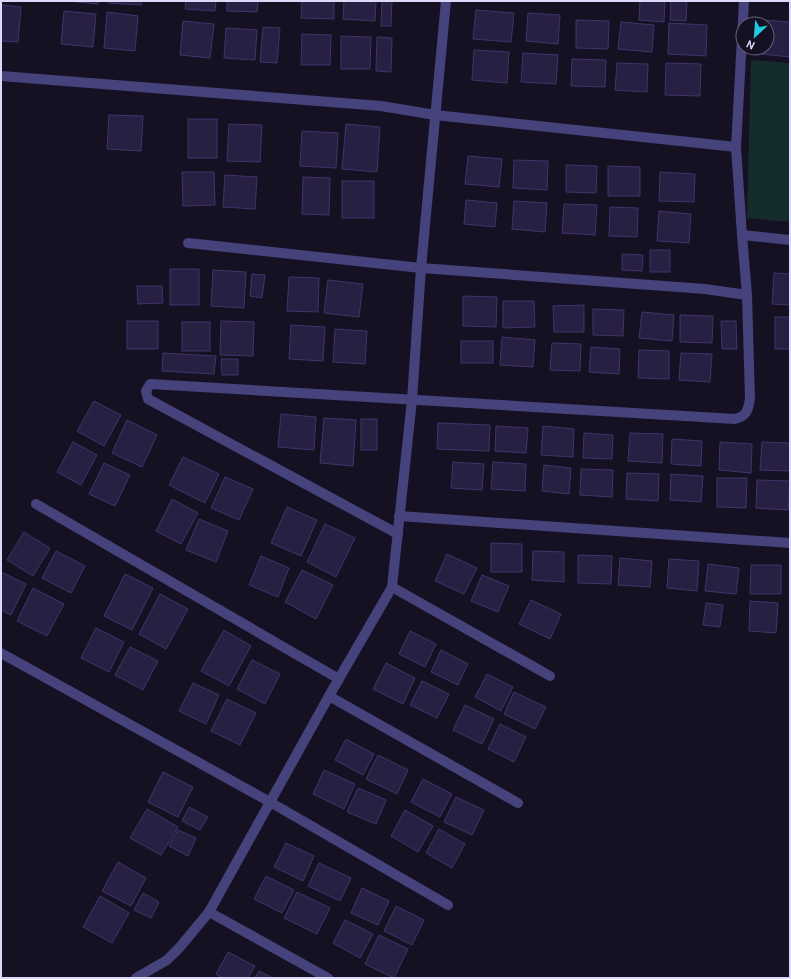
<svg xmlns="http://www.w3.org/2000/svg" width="791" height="979" font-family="Cabin,sans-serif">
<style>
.green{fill:#152c2c}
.building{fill:#272042;stroke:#40346b}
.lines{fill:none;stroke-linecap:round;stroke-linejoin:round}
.minor{stroke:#45427c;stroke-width:10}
</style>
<rect width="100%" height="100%" fill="#151123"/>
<polygon class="green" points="751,60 790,63 790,222 747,218"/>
<g class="building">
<polygon points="69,1 99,1 98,4"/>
<polygon points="108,1 141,1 141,5 108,3"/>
<polygon points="186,1 216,1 215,11 185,9"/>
<polygon points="227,1 258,1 257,12 227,11"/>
<polygon points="302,1 334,1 334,19 301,18"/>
<polygon points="344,1 376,1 375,21 343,19"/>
<polygon points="382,1 392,1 391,26 381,26"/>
<polygon points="640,1 665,1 664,22 639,20"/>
<polygon points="671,1 687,1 686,21 670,20"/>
<polygon points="1,5 21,7 18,42 1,41"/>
<polygon points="476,10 514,13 511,42 473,39"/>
<polygon points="64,11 96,14 93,47 61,44"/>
<polygon points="107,12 138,16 135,51 104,48"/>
<polygon points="528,13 560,15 558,44 526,41"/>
<polygon points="576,20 609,21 608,49 576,48"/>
<polygon points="763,20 790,22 790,57 761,54 761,48 767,48 767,24 763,24"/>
<polygon points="183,21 214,24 210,58 180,55"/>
<polygon points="621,22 654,25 652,52 618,49"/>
<polygon points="669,23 707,25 706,56 668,54"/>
<polygon points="263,27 280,28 277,63 260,62"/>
<polygon points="226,28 257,30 255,60 224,58"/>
<polygon points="302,34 331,35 330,65 301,65"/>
<polygon points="341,36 371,37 370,69 341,69"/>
<polygon points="377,37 392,38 391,72 376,71"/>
<polygon points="474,50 509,52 507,83 472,80"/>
<polygon points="523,53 558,55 556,84 521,82"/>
<polygon points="572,59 606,60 605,87 571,86"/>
<polygon points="617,63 648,64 647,92 615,90"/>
<polygon points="666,63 701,64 700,96 665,95"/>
<polygon points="109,115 143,116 141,151 107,149"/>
<rect x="188" y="119" width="29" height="39"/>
<polygon points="229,124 262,125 260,162 227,161"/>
<polygon points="346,124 380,127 377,172 342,169"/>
<polygon points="302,131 338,133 336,168 300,166"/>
<polygon points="468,156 502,159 499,187 465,184"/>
<polygon points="514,160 548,161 547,190 513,188"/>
<polygon points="566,165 597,166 596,193 566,192"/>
<polygon points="608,166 640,167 640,196 608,196"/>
<polygon points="182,172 214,172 215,205 183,206"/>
<polygon points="660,172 695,174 694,202 659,201"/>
<polygon points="225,175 257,177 255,209 223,207"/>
<polygon points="303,177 330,178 329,215 302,214"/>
<rect x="342" y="181" width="32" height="37"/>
<polygon points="466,200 497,203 495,227 464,224"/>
<polygon points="514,201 547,203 545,232 512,229"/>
<polygon points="564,204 597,205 595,235 562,233"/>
<polygon points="610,207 638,208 637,237 609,236"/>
<polygon points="659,211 691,214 689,243 657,241"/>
<rect x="650" y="250" width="20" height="22"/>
<polygon points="622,254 643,255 642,271 622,270"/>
<rect x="170" y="269" width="29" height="36"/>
<polygon points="213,270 246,272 244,308 211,306"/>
<polygon points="774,273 790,274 790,305 772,304"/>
<polygon points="252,274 265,275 262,298 250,296"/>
<polygon points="289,277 319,278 318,312 287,311"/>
<polygon points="328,280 363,284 359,317 324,313"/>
<polygon points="137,286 162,286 163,303 138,304"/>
<polygon points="463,296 497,297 496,327 463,326"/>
<polygon points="503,301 534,301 535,327 503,328"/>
<polygon points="584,305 584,332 554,332 553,306"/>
<polygon points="593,309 624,310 623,336 593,335"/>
<polygon points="642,312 674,315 672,341 639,338"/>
<polygon points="680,315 713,316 712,343 680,342"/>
<rect x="775" y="317" width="15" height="32"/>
<rect x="127" y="321" width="31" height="28"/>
<polygon points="221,321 254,322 253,356 220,355"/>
<polygon points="721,321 736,321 737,349 722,349"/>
<rect x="182" y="322" width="28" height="29"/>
<polygon points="291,325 325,327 323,361 289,359"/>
<polygon points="335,329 367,331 365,364 333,362"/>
<polygon points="502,337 535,340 533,367 500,365"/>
<rect x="461" y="341" width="32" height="22"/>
<polygon points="552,343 581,344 580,371 550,370"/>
<polygon points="591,347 620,349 619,374 589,372"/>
<polygon points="639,350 669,351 669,379 638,378"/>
<polygon points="163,353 216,356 214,374 162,371"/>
<polygon points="681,353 712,354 710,382 679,380"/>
<polygon points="221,359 238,359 238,375 222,375"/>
<polygon points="94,401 121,415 104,446 77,431"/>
<polygon points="281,414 316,417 314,450 278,447"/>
<polygon points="324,418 356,420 353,466 320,463"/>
<rect x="361" y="419" width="16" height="31"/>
<polygon points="127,420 157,435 142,467 112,453"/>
<polygon points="438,423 490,425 489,451 437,449"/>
<polygon points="496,426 528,428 526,453 495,451"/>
<polygon points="543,426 574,429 573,457 541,455"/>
<polygon points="584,433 613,435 612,459 583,458"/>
<polygon points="630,433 663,434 662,463 628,461"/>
<polygon points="672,439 702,441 701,466 671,464"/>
<polygon points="73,442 97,455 81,485 57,472"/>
<polygon points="720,442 752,444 751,473 719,470"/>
<polygon points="762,442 790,443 790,471 760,470"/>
<polygon points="183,457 219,474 205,503 169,485"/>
<polygon points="453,462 484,464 482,490 451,488"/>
<polygon points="493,462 526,464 525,491 491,489"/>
<polygon points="104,463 130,475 115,506 89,494"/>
<polygon points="544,465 571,468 569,494 542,491"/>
<polygon points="581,469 613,470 612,497 580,495"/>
<polygon points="627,473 659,474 658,501 626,499"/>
<polygon points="671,474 703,476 701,502 670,500"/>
<polygon points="225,477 253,489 239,520 211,508"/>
<polygon points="717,478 747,478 746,508 717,507"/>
<polygon points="757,480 790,481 788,510 756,508"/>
<polygon points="172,499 198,513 181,544 156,531"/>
<polygon points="287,507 317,520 301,556 271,543"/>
<polygon points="199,519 228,531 216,562 186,550"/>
<polygon points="325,524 355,538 336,577 307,562"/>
<polygon points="24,532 50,548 33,576 7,560"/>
<polygon points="491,543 522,544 522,572 491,572"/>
<polygon points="56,551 85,566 71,593 42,578"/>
<polygon points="533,551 564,552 564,582 532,580"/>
<polygon points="447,554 477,568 464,594 435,581"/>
<polygon points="578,555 612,556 611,584 578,583"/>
<polygon points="261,556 289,568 278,597 249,585"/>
<polygon points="620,558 652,561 650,587 618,585"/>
<polygon points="669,559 699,561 697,591 667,588"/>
<polygon points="708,564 739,568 736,594 705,591"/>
<polygon points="751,565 781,565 781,594 750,594"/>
<polygon points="302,570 333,585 316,619 285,602"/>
<polygon points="1,572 26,584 11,615 1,610"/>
<polygon points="125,574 153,588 132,630 104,616"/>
<polygon points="482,575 509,586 498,612 471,601"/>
<polygon points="33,588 64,604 47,636 17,621"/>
<polygon points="160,594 188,609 166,649 139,634"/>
<polygon points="531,600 561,614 550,639 519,624"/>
<polygon points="750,601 778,603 776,633 749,631"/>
<polygon points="706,603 723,605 720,627 703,625"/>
<polygon points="96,628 124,642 109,672 81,658"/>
<polygon points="224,630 251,646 229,686 201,671"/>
<polygon points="410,631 436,644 425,667 399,654"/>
<polygon points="130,647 158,661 143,690 115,675"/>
<polygon points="441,650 468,664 458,685 431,672"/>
<polygon points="252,660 280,674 265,704 237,689"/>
<polygon points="386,663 415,678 403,704 373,689"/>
<polygon points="487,674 513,687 501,711 475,697"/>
<polygon points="422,681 449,694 437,718 410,705"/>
<polygon points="193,683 219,695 206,724 179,711"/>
<polygon points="514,692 546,707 535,729 504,714"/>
<polygon points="227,699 256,713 240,745 211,731"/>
<polygon points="465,705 494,719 482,744 453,730"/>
<polygon points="500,724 526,737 514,762 488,749"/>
<polygon points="346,739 374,754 363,775 335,760"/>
<polygon points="378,755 408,770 397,794 366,779"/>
<polygon points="324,770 355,784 344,809 313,794"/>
<polygon points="163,772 193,787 178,817 148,802"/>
<polygon points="423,779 452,794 440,817 411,802"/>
<polygon points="358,788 386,800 376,824 347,812"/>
<polygon points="456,797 484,810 472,835 444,822"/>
<polygon points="189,807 208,817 200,830 182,821"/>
<polygon points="147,809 178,827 161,855 130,838"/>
<polygon points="405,810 433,826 418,852 391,836"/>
<polygon points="439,829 465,844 452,868 426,853"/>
<polygon points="178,830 196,838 188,856 169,846"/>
<polygon points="286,843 314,856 303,881 274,867"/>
<polygon points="118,862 146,878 131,906 102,891"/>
<polygon points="319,863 351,878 340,901 308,886"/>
<polygon points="266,876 294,890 282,913 254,899"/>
<polygon points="362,888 389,901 378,925 351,913"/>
<polygon points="297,892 330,908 317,934 284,918"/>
<polygon points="143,893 159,902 151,918 134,910"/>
<polygon points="100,896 129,913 112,943 83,927"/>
<polygon points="396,906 424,920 412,945 384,931"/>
<polygon points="345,920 373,934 360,958 333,943"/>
<polygon points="379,935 408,949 394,978 365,964"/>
<polygon points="228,952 255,966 248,978 223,978 216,974"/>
<polygon points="259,971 273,978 255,978"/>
</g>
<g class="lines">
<g class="minor">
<polyline points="1,76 381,106 435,115 736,147"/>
<polyline points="742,235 790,240"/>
<polyline points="188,243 421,268 705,289 747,295"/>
<polyline points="36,504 339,679"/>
<polyline points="399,516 790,543"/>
<path d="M 398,534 L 148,399 L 146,391 L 150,384 L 735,419 C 747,416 748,410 750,399 L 747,295 L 742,235 L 736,147 L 744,1"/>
<polyline points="392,587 550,676"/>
<polyline points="1,653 270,802 448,905"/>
<polyline points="329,696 518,803"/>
<polyline points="209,912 328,978"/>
<polyline points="136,978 167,960 180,947 209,912 329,696 392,587 412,400 421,268 446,1"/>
</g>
</g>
<rect width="791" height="979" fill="none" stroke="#dcd8fa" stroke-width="4"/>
<g transform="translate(755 36) rotate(206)"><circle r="19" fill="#151123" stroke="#656179"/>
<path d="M0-3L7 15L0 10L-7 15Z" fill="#1ccce2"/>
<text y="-6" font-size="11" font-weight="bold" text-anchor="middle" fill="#dcd8fa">N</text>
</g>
</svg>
